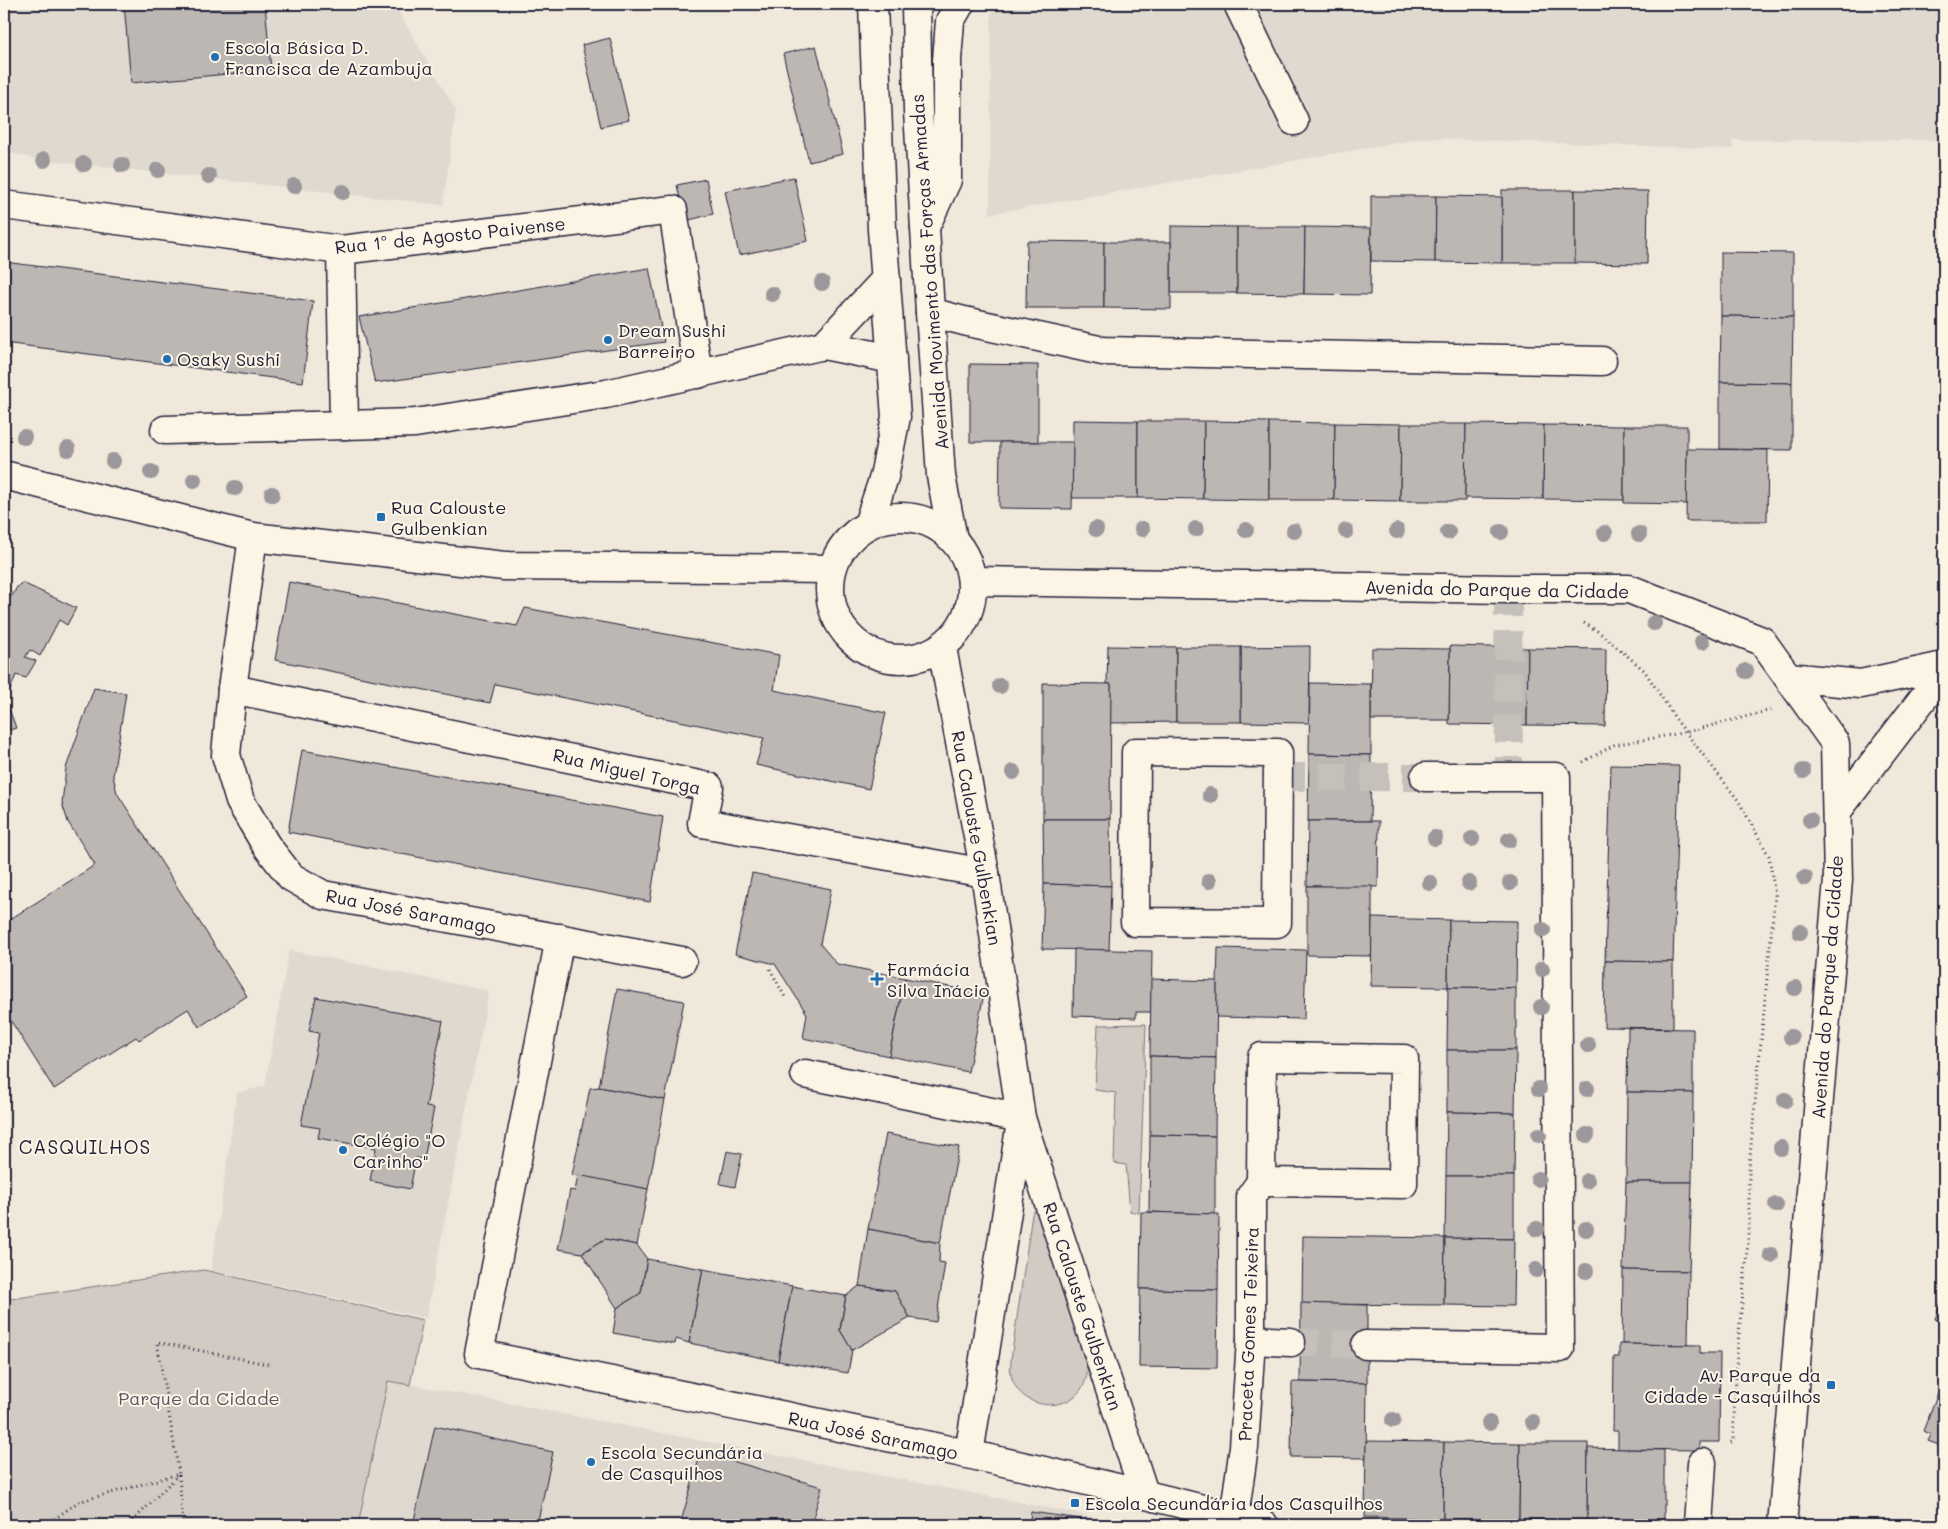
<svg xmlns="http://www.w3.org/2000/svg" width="1948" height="1529" font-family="Mali,sans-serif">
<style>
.built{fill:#e0d9cf}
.green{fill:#d1cbc3;stroke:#7a767f}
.building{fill:#bcb7b3;stroke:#22223b}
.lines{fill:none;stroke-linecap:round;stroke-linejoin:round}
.minor-tunnel{stroke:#c6c0bb;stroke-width:28;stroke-dasharray:28 14;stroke-linecap:butt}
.minor-casing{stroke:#22223b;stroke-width:31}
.path{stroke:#22223b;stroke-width:3;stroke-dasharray:1 4;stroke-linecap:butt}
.minor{stroke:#fcf5e5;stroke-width:28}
.tree{fill:#9b979a}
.poi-dot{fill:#1f6fb2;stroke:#fcf5e5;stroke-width:2}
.labels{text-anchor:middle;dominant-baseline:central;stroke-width:4;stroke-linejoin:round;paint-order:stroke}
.poi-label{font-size:18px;fill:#22223b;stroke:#fcf5e5;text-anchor:start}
.street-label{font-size:18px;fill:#22223b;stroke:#fcf5e5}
.park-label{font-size:18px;fill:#575564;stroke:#fcf5e5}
.neighbourhood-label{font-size:19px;letter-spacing:1px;fill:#22223b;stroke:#fcf5e5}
</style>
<rect width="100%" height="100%" fill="#efe8db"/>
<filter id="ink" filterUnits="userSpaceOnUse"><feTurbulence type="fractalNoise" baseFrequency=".02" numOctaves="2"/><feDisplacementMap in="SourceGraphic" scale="10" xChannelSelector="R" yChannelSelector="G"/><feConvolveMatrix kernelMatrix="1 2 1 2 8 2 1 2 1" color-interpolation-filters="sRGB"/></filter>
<g filter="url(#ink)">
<g class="built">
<polygon points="4,4 394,4 456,110 443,205 35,159 4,151"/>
<polygon points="994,4 1944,4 1944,140 1733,140 1732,149 1423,138 990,214 991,15"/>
<polygon points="289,950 489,991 426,1318 211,1270 237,1093 265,1086"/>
<polygon points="388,1380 1018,1502 1134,1525 358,1525"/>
</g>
<g class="green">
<polygon points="1146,1024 1146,1025 1139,1213 1130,1211 1126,1165 1114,1163 1116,1093 1095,1090 1098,1025"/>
<path d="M 1034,1211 L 1039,1214 L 1087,1364 C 1092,1412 1022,1420 1011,1375 C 1010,1370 1011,1364 1011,1359 L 1032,1214 Z"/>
<polygon points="204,1270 423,1320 410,1385 388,1381 358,1525 4,1525 4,1300"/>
</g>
<g class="building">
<polygon points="124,4 265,4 271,70 131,83"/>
<polygon points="610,38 629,120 601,127 582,45"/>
<polygon points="816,46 843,154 809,162 783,54"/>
<polygon points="794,177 808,241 739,255 725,191"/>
<polygon points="706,179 713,214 685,221 677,185"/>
<rect x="1502" y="190" width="73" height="73"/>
<polygon points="1575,190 1648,191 1647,264 1575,263"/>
<polygon points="1371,196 1436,196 1435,262 1371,261"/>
<polygon points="1436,196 1502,197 1502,263 1435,262"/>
<polygon points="1171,226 1237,227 1237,293 1171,293"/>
<polygon points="1237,227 1305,227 1304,294 1237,293"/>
<polygon points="1305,227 1371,228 1370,295 1304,294"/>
<polygon points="1027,241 1104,242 1104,308 1026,308"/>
<polygon points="1104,242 1171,242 1171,309 1104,308"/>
<polygon points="1721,252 1793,253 1793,317 1721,316"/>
<polygon points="4,262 313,301 303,382 4,343"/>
<polygon points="649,268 664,342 375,383 359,317"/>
<polygon points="1721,316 1793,317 1792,383 1720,382"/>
<polygon points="970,364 1038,365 1038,442 970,442"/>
<polygon points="1720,382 1792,383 1792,450 1720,449"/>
<polygon points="1073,420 1138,421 1138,498 1072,498"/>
<polygon points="1138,421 1204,421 1203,499 1138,498"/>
<polygon points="1204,421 1269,422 1269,500 1203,499"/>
<polygon points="1269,422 1335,423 1334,500 1269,500"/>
<polygon points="1335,423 1401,424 1400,501 1334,500"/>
<polygon points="1401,424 1466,424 1465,501 1400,501"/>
<polygon points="1466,424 1544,425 1543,499 1465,498"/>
<polygon points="1544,425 1624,426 1624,500 1543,499"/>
<polygon points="1624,426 1687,426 1687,504 1624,503"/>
<polygon points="1000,442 1073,442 1072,509 999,508"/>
<polygon points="1687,449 1768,450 1767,521 1686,521"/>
<polygon points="289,582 517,626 525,608 779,655 774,690 886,713 869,789 756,765 764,738 495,684 490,703 275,660"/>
<polygon points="23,583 76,608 67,625 59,620 40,656 30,650 25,657 36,661 26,678 16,675 6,700 16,728 4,732 4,592 12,596 17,587"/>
<polygon points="1108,646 1176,647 1176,722 1110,723 1111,684 1107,684"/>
<polygon points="1310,646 1309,723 1241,722 1241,647"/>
<polygon points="1450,646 1528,648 1527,725 1449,724"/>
<rect x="1176" y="647" width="65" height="75"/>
<polygon points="1372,648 1450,649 1449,720 1371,720"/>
<polygon points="1528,648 1606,649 1605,726 1527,725"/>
<polygon points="1043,683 1111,684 1110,819 1043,819"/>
<polygon points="1310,683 1371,684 1371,755 1309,754"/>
<polygon points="94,688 126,693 113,776 117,793 247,996 199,1027 188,1009 139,1040 136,1037 54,1089 4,1010 4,923 95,865 68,822 62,803 66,768"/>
<polygon points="302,750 663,817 650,902 288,832"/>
<polygon points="1309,754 1371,755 1370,821 1308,821"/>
<polygon points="1611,765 1679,766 1673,962 1605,961"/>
<polygon points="1043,819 1110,819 1111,886 1044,884"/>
<polygon points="1308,821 1379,821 1378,887 1307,886"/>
<polygon points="752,873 831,889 820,944 837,964 905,978 889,1056 803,1038 807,1014 775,964 735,954"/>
<polygon points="1044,884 1111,886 1109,950 1042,949"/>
<polygon points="1307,886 1372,886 1372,956 1307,955"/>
<polygon points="1372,918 1449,920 1448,987 1371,986"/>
<polygon points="1449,920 1517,921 1516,988 1448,987"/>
<polygon points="1218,948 1306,950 1304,1019 1216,1017"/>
<polygon points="1074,949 1152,951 1151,1012 1136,1012 1136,1018 1073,1016"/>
<polygon points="1605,961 1673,962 1673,1028 1604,1027"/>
<polygon points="905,978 984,994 968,1072 889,1056"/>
<polygon points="1151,979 1217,981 1216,1058 1150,1056"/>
<polygon points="1448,987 1516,988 1516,1050 1447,1050"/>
<polygon points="617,989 684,1001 665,1100 599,1087"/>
<polygon points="316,997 443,1021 426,1107 434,1108 424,1159 416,1158 410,1189 370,1181 376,1148 318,1138 320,1128 301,1125 319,1033 309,1031"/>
<polygon points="1628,1028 1693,1029 1693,1093 1627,1092"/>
<polygon points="1447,1050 1516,1050 1515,1113 1447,1112"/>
<polygon points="1944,1053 1944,1077 1936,1074"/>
<polygon points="1150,1056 1216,1058 1215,1136 1150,1135"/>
<polygon points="599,1087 665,1100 648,1189 572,1175 590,1088"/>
<polygon points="1627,1092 1693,1093 1692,1182 1626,1182"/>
<polygon points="1447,1112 1515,1113 1514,1176 1446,1176"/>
<polygon points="886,1134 959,1147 940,1243 868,1229"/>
<polygon points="1150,1135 1215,1136 1215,1214 1149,1212"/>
<polygon points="727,1151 742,1154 735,1187 720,1184"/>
<polygon points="578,1175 648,1189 637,1245 605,1239 582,1253 558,1249 570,1190 575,1191"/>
<polygon points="1446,1176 1514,1176 1514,1239 1445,1238"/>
<polygon points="1626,1182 1692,1182 1689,1271 1623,1270"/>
<polygon points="1141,1212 1219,1214 1218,1290 1140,1289"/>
<polygon points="868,1229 940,1243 939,1262 945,1263 936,1322 910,1318 895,1291 859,1286"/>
<polygon points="1303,1236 1445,1238 1444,1305 1302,1304"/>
<polygon points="1445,1238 1514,1239 1513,1306 1444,1305"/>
<polygon points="605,1239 637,1245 647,1259 641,1293 617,1308 582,1253"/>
<polygon points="647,1259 703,1269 689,1343 676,1339 675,1344 613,1333 617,1308 641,1293"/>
<polygon points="703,1269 792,1286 778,1361 689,1343"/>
<polygon points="1623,1270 1689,1271 1688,1345 1622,1344"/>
<polygon points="792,1286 846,1296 840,1330 852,1350 848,1373 778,1361"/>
<polygon points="859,1286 895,1291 910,1318 852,1350 840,1330 846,1296"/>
<polygon points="1140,1289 1218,1290 1217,1368 1139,1367"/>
<polygon points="1944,1294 1944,1323 1935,1319"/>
<polygon points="1301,1303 1367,1305 1367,1383 1300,1382"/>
<polygon points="1619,1344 1700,1345 1700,1353 1720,1353 1719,1442 1699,1442 1699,1450 1618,1449 1618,1431 1613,1431 1614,1357 1619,1357"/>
<polygon points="1944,1377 1944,1447 1928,1441 1931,1435 1923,1431"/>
<polygon points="1292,1382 1367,1383 1366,1458 1291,1457"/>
<polygon points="435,1426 553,1452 537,1525 413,1525"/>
<polygon points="1366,1441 1444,1442 1443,1519 1365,1517"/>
<polygon points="1444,1442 1520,1443 1519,1519 1443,1519"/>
<polygon points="1520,1443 1588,1443 1587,1521 1519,1519"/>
<polygon points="1588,1448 1664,1450 1664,1521 1587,1521"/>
<polygon points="701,1452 822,1487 811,1525 680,1525"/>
<polygon points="1031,1512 1081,1519 1080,1525 1029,1525"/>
</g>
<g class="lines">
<g class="minor-tunnel">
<polyline points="1508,589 1509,777"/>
<polyline points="1277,777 1425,777"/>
<polyline points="1291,1342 1366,1345"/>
</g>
<defs>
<g id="minor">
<polyline points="916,4 918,111 930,312 941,476 953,539"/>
<polyline points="1238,4 1294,121"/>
<polyline points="4,205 341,250 673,210 698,374"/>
<polyline points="925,227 947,180 947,60 950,21 960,4"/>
<polyline points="341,250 344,425"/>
<polyline points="930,312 964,321 1103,351 1602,361"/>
<polyline points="824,345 886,279"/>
<polyline points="165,430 415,423 606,394 824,345 892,359"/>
<polyline points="4,475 253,537 504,566 831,569"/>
<circle cx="901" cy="588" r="71"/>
<polyline points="868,525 884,477 896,417 882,229 873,4"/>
<polyline points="253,537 232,689 226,755 240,801 266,845 291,877 323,895 682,961"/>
<polyline points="972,581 1508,589 1629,589 1762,641 1835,743 1838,880 1782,1525"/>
<polyline points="942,648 985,873 1021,1118 1144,1493"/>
<polyline points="1788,677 1861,684 1944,666"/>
<polyline points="232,689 709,787 702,823 985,873"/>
<polygon points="1136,752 1278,753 1277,923 1135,922"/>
<polyline points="1837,811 1944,671"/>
<path d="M 560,938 L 479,1354 C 741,1408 1005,1456 1264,1525"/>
<polygon points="1262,1057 1404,1059 1403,1184 1261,1182"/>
<polyline points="805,1074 1021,1118"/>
<polyline points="1251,1340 1291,1342"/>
<polyline points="1366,1345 1560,1348 1556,777 1425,777"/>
<polyline points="969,1454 1021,1122"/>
<polyline points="1234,1517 1244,1447 1251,1340 1251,1196 1261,1182"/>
<polyline points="1698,1525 1702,1463"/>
</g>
</defs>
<use href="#minor" class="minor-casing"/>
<g class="path">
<polyline points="1584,623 1599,632 1644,670 1677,721 1738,800 1769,856 1775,895 1749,1166 1749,1233 1737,1353 1733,1441 1729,1444"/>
<polyline points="1583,762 1614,745 1687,732 1771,710"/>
<polyline points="770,969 786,999"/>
<polyline points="179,1475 183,1525"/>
<polyline points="46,1525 78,1502 179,1474 157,1342 272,1365"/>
<polyline points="129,1525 178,1475"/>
</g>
<use href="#minor" class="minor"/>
</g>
<g class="tree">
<circle cx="44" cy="160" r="8"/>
<circle cx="84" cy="164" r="8"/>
<circle cx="122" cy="165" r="8"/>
<circle cx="158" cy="170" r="8"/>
<circle cx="209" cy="176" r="8"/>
<circle cx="294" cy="186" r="8"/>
<circle cx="343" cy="192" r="8"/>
<circle cx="822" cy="283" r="8"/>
<circle cx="772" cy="294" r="8"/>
<circle cx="24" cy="437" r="8"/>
<circle cx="68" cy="449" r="8"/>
<circle cx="113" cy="461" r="8"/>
<circle cx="151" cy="472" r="8"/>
<circle cx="194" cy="480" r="8"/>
<circle cx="235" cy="488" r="8"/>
<circle cx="272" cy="494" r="8"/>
<circle cx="1096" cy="529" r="8"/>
<circle cx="1142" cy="529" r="8"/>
<circle cx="1196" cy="529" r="8"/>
<circle cx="1246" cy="530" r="8"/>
<circle cx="1294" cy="531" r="8"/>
<circle cx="1346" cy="531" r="8"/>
<circle cx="1397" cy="531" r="8"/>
<circle cx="1448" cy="532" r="8"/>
<circle cx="1501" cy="532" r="8"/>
<circle cx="1605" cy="533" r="8"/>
<circle cx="1639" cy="534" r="8"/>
<circle cx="1654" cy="623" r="8"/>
<circle cx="1702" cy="642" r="8"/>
<circle cx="1746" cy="671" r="8"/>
<circle cx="1000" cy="686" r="8"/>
<circle cx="1803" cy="771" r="8"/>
<circle cx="1013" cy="772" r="8"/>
<circle cx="1210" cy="795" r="8"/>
<circle cx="1810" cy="820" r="8"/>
<circle cx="1435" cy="838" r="8"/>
<circle cx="1472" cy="839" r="8"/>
<circle cx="1509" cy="840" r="8"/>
<circle cx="1805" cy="878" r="8"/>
<circle cx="1209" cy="881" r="8"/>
<circle cx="1430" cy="883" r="8"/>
<circle cx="1469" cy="883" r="8"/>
<circle cx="1510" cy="883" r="8"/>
<circle cx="1543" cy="930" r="8"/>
<circle cx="1800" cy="932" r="8"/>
<circle cx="1542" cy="969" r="8"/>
<circle cx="1795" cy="988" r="8"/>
<circle cx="1541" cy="1007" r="8"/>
<circle cx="1791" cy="1037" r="8"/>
<circle cx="1588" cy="1045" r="8"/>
<circle cx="1539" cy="1089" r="8"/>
<circle cx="1587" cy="1089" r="8"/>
<circle cx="1785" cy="1100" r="8"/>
<circle cx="1539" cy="1135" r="8"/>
<circle cx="1587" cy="1135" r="8"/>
<circle cx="1781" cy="1148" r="8"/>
<circle cx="1538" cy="1179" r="8"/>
<circle cx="1587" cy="1181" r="8"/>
<circle cx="1776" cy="1205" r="8"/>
<circle cx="1537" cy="1229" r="8"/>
<circle cx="1586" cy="1229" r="8"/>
<circle cx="1771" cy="1255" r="8"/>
<circle cx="1536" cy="1270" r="8"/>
<circle cx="1586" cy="1271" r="8"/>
<circle cx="1393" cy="1420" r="8"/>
<circle cx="1533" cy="1422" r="8"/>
<circle cx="1489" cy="1423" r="8"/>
</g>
</g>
<g class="poi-dot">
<circle cx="215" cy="57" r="5"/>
<circle cx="608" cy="340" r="5"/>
<circle cx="167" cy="359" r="5"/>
<rect x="376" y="512" width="10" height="10" rx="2.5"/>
<path d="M874.5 971.5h5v5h5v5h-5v5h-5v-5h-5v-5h5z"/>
<circle cx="343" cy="1150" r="5"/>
<rect x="1826" y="1380" width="10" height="10" rx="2.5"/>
<circle cx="591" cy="1462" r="5"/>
<rect x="1070" y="1498" width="10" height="10" rx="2.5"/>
</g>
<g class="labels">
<g class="poi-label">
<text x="225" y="47">Escola Básica D.<tspan x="225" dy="21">Francisca de Azambuja</tspan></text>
<text x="618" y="330">Dream Sushi<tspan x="618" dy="21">Barreiro</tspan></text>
<text x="177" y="359">Osaky Sushi</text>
<text x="391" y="507">Rua Calouste<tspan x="391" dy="21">Gulbenkian</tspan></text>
<text x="887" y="969">Farmácia<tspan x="887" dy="21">Silva Inácio</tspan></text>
<text x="353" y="1140">Colégio "O<tspan x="353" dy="21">Carinho"</tspan></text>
<text x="1821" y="1375" text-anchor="end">Av. Parque da<tspan x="1821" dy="21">Cidade - Casquilhos</tspan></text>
<text x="601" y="1452">Escola Secundária<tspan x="601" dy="21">de Casquilhos</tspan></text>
<text x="1085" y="1503">Escola Secundária dos Casquilhos</text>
</g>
<g class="street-label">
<text transform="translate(450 235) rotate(-6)">Rua 1º de Agosto Paivense</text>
<text transform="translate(929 272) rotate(-94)">Avenida Movimento das Forças Armadas</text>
<text transform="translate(1497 589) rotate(1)">Avenida do Parque da Cidade</text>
<text transform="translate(627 771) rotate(13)">Rua Miguel Torga</text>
<text transform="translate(977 838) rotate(80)">Rua Calouste Gulbenkian</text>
<text transform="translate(411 911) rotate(11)">Rua José Saramago</text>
<text transform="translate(1827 987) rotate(-86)">Avenida do Parque da Cidade</text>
<text transform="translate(1083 1306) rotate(72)">Rua Calouste Gulbenkian</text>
<text transform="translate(1248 1334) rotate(-88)">Praceta Gomes Teixeira</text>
<text transform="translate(873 1435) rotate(12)">Rua José Saramago</text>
</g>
<g class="park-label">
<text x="199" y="1398">Parque da Cidade</text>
</g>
<g class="neighbourhood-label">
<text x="85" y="1146">CASQUILHOS</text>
</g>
</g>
<rect width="1948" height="1529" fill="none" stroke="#fcf5e5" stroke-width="20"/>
<rect x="10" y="10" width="1928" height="1509" fill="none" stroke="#22223b" stroke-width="2" filter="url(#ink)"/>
</svg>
